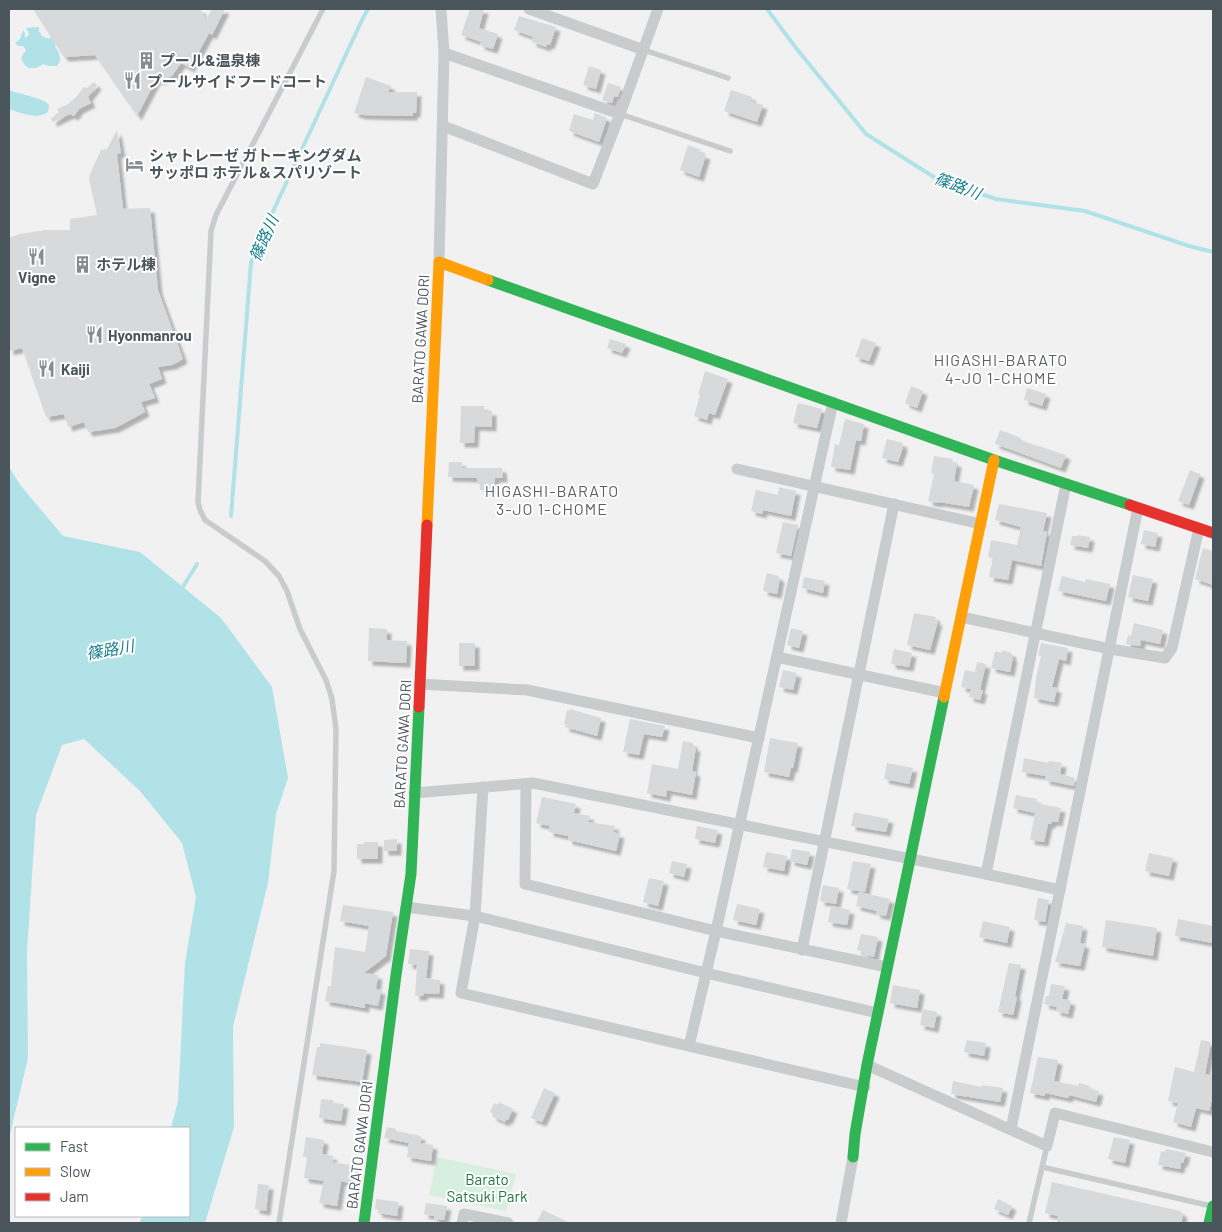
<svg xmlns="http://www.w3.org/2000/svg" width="1222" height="1232" font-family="Barlow,'Noto Sans JP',sans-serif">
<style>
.green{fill:#d8eede}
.water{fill:#b1e2e7}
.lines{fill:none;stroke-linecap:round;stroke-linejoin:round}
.stream{stroke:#b1e2e7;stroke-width:4}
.building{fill:#d7d9da;filter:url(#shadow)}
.lane{stroke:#c9cccd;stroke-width:5.5}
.street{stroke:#c9cccd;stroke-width:11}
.fast{stroke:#30b455;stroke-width:11}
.slow{stroke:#ff9f0a;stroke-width:11}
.jam{stroke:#e5322d;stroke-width:11}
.labels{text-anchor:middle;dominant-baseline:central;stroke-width:4;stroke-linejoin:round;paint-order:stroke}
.poi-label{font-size:15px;font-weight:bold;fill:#4a555c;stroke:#fff;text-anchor:start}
.street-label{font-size:15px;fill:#4a555c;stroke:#fff}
.park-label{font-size:15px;fill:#227643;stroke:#fff}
.water-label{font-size:16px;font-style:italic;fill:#1b828f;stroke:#fff}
.neighbourhood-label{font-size:16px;letter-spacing:1px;fill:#5d6164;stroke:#fff}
</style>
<defs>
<filter id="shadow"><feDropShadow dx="4.5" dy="4.5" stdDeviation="1" flood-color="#0004"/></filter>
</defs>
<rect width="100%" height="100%" fill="#f1f1f1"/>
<polygon class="green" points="437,1157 516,1174 506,1211 429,1195"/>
<g class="water">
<path d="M 39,27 L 39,31 L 42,36 L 49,39 L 52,37 L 56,43 L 55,46 C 59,53 63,59 57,66 L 48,66 L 43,64 C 34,71 25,70 21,58 L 26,50 L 23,46 L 18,46 L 15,43 L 20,39 L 23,30 L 25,33 L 25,37 L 26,38 L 29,34 L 26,28 Z"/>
<path d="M 9,90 C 19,94 44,98 49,105 L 48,112 C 38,120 20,113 9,109 Z"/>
<polygon points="9,467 21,486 63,536 140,552 221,618 272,687 288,778 276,814 268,883 233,1027 234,1127 205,1223 139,1223 143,1216 189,1216 189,1128 171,1128 178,1101 185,963 196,897 182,843 140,791 84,739 62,745 36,815 27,952 28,1058 9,1139"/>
</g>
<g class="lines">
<g class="stream">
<polyline points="767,9 796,48 866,134 937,179 996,199 1085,211 1189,246 1213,252"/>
<polyline points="231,516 251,263 256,248 362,20 368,9"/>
<polyline points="181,590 197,564"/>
</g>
</g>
<g class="building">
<polygon points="33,9 200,9 206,19 212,9 225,9 212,35 209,33 190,68 181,63 172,76 162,80 156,80 137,116 95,55 64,57"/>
<polygon points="470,9 484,9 479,28 498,34 493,49 480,45 481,42 461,35"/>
<polygon points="519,16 556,27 550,45 547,44 546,47 532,42 533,37 514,30"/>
<polygon points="589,66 601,70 596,89 583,85"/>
<polygon points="366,77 391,86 388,92 417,92 416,113 413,113 413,116 363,115 354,113"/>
<polygon points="94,82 97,85 88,97 91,103 79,109 74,116 70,114 53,122 51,119 59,112 57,109 68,104 76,97 84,87 87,88"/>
<polygon points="608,83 621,87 618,97 614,96 612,103 602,100"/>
<polygon points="731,90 752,97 750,101 763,105 757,122 724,111"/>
<polygon points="595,113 607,118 599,142 569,131 574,114 593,120"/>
<polygon points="117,130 121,153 117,154 123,209 150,208 158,290 183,359 172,365 158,367 162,379 149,384 155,398 141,402 145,412 115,428 88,432 84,422 68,427 64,414 46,417 22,348 9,351 9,238 20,234 45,230 70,230 70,219 97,215 89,179 90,174 101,150 107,149"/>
<polygon points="688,145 701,150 699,153 706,155 699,177 680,170"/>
<polygon points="862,338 876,343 869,361 855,357"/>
<polygon points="610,339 626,344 622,353 607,348"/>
<polygon points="705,371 728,379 715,415 709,413 707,420 694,416 700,395 698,395"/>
<polygon points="911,386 923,391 917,408 905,403"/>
<polygon points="1027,388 1046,394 1042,406 1024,400"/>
<polygon points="798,403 822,409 817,428 793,423"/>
<polygon points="461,406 484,406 484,411 492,411 492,427 475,426 474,443 460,443"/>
<polygon points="845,419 864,424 861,441 856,440 850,470 831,467 835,444 839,445"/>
<polygon points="1000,430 1021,438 1020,440 1066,455 1061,468 995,444"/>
<polygon points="887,439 903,443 902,446 903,447 898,462 882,458"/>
<polygon points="934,456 953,459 952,462 957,463 954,481 974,485 969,507 939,502 938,503 928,501 934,474 931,473"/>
<polygon points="449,462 462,462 461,468 502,468 503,478 495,478 495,490 480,490 480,484 477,484 477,478 448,477"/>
<polygon points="1190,470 1200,474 1189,505 1178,501"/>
<polygon points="779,487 796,491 791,516 763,510 762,514 751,511 756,490 778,495"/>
<polygon points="999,504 1047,513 1043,531 1047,532 1041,566 1012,560 1008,580 989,577 993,558 988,557 991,540 1017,545 1021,527 995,520"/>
<polygon points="783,522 798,525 791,556 776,553"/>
<polygon points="1144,530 1158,533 1155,547 1141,544"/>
<polygon points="1077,535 1090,537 1088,548 1070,545 1072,536 1077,536"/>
<polygon points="1203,548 1213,551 1213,585 1195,579"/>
<polygon points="767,573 779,576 778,578 780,578 777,594 763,591"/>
<polygon points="1133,575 1153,579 1148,601 1128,597"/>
<polygon points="1062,576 1085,582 1086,579 1110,584 1106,601 1058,591"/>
<polygon points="804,577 825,581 823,593 802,588"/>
<polygon points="914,613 936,617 935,621 938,621 930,650 907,645"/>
<polygon points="1134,623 1163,630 1160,644 1141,640 1140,646 1126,644 1128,635 1131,636"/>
<polygon points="369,628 387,629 387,640 407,641 406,663 368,661"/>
<polygon points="791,628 803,631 799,648 787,645"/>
<rect x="459" y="643" width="16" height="23"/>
<polygon points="1041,643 1068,648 1066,661 1059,659 1052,687 1057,688 1054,702 1034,698 1036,678 1041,656 1038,655"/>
<polygon points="894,649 912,653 909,667 891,664"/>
<polygon points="1002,650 1012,653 1011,657 1013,657 1010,672 991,668 995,651 1001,653"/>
<polygon points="977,662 986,664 980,690 983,690 980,700 969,697 971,689 961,687 965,670 975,672"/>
<polygon points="783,670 797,673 793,690 779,687"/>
<polygon points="570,709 601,718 597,736 565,727 566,724 564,724 567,710 569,711"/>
<polygon points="630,719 665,726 662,737 644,734 639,755 623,752"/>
<polygon points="770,738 798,743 793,768 791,768 789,777 764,772"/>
<polygon points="683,741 693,743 693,747 696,747 692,771 696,772 692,795 667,790 666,797 647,793 652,764 678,769"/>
<polygon points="1024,758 1048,763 1049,761 1062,763 1060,774 1075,778 1074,786 1045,780 1046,776 1022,772"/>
<polygon points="887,763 913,768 909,784 884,779"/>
<polygon points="1016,795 1037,799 1036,803 1061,808 1058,822 1052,821 1051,824 1048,824 1044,842 1030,840 1035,813 1013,808"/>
<polygon points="542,797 576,804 574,813 590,816 588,822 615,826 613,832 620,834 616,851 568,840 568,836 549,832 550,826 536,823"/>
<polygon points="854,812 889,819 886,832 851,826"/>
<polygon points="697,826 718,830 715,843 695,839"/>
<polygon points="397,839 397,851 384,851 384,840"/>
<polygon points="364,842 378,842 378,859 357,859 357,844 364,844"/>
<polygon points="792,849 810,852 807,865 790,861"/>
<polygon points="766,852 787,856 784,871 763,867"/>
<polygon points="1149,853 1173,858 1169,876 1145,871"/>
<polygon points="672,861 687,864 684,877 669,873"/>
<polygon points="853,861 871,864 865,892 847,889"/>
<polygon points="649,878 664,881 658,906 643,902"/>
<polygon points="823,885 839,888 836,904 820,901"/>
<polygon points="859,892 890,899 886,916 876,914 877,911 856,906"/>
<polygon points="1038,898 1049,900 1045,922 1034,920"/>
<polygon points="737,904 760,909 756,925 733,920"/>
<polygon points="343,905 393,912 386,956 364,973 378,975 376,989 381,990 378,1006 365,1003 365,1008 325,1001 328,986 331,986 335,947 365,952 369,926 340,921"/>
<polygon points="831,906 850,910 847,925 828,922"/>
<polygon points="1178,919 1213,926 1213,943 1175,936"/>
<polygon points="1106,920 1157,928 1153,956 1102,947"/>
<polygon points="983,921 1010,927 1007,943 979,937"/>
<polygon points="1066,923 1083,926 1080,943 1085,944 1080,966 1055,962"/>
<polygon points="861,934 878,937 874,957 863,954 864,952 857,950"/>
<polygon points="410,949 429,951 426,978 440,980 439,994 424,993 423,996 415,996 417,965 408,964"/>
<polygon points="1009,963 1021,965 1015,996 1017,997 1013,1015 998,1012"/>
<polygon points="1051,984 1065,986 1062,999 1071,1001 1068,1014 1056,1011 1057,1007 1044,1004 1046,996 1049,996"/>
<polygon points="893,985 920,990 917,1008 890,1003"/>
<polygon points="923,1009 937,1012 934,1028 920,1025"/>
<polygon points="967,1040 986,1043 984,1056 964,1052"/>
<polygon points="1201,1040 1211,1042 1205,1074 1213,1076 1213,1094 1209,1111 1196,1108 1191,1127 1173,1122 1178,1103 1168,1101 1175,1067 1194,1072"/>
<polygon points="320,1043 367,1050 362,1082 312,1075 317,1047 320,1047"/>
<polygon points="1038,1057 1058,1060 1054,1081 1078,1086 1079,1083 1090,1086 1089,1089 1099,1091 1096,1102 1069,1095 1068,1098 1045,1093 1045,1096 1030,1093"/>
<polygon points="953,1081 982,1087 982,1085 1003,1088 1000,1102 951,1094"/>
<polygon points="544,1088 555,1093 542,1122 531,1118"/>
<polygon points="321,1099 333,1100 333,1103 344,1104 341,1121 319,1118"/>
<polygon points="499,1102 513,1109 508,1120 506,1119 505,1122 492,1116 493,1114 490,1112 494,1103 498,1105"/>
<polygon points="387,1127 396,1129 396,1131 421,1136 420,1143 433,1145 431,1161 407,1157 409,1143 384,1138"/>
<polygon points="306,1137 324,1140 322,1154 333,1156 332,1162 357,1166 353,1184 341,1181 337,1206 319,1203 324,1181 304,1178 307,1157 303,1156"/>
<polygon points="1114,1137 1130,1140 1125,1163 1108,1159"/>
<polygon points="1166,1149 1186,1153 1183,1163 1181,1162 1180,1169 1158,1165 1161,1151 1165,1152"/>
<polygon points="1052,1182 1180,1211 1183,1214 1181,1223 1057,1223 1058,1216 1045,1213"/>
<polygon points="258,1184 269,1185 266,1211 255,1209"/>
<polygon points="376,1199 399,1202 397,1216 378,1213 378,1210 375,1209"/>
<polygon points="998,1199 1012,1206 1008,1215 994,1209"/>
<polygon points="426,1203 447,1206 444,1220 434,1219 434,1216 424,1214"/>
<polygon points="543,1210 570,1223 536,1223"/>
</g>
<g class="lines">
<g class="lane">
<polyline points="644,50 728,78"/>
<polyline points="620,114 730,151"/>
<polyline points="1042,1167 1211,1206"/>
<polyline points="279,1223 334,871 336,729 332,699 326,680 300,629 287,591 279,576 265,561 205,520 200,510 198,502 211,231 216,215 323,9"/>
<polyline points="1029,1223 1047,1146"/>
</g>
<g class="street">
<polyline points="529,9 644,50"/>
<polyline points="444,53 620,114 658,9"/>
<polyline points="443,126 593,184 620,114"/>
<polyline points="439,262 444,53 441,9"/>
<polyline points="737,469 981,524"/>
<polyline points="961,617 1110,649 1165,658 1172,648 1199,528"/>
<polyline points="777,657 945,693"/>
<polyline points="419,684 527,690 759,738"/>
<polyline points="526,784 525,884 716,931 887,967"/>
<polyline points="483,787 475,916 461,993 865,1087"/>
<polyline points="414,793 533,783 986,874 1060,890"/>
<polyline points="986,874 1066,484"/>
<polyline points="406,907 475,916 706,973 878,1013"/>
<polyline points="802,950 894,504"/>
<polyline points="689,1046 716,931 833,402"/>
<polyline points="867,1065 1047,1146 1055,1113 1213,1152"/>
<polyline points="1011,1129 1138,508"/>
<polyline points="462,1223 464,1214 508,1223"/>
<polyline points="841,1223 853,1157"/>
</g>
<g class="fast">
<polyline points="488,280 994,460 1130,505"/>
<polyline points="853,1157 855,1134 867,1065 944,697"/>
<polyline points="364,1223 396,975 411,874 419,707"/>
<polyline points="1209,1223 1213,1206"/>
</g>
<g class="slow">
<polyline points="427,525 439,262 488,280"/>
<polyline points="944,697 994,460"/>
</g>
<g class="jam">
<polyline points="1130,505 1213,533"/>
<polyline points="419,707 427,525"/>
</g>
</g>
<defs>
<symbol id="building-bare" viewBox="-9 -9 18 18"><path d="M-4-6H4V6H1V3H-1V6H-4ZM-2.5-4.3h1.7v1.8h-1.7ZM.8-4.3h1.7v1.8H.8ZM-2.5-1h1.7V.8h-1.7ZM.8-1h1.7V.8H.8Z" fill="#848c90" stroke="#fff" stroke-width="2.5" paint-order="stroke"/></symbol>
<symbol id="restaurant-bare" viewBox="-9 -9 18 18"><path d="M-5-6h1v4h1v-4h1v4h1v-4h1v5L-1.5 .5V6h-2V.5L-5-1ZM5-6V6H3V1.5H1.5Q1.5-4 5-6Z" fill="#848c90" stroke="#fff" stroke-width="2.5" paint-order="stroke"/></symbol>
<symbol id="hotel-bare" viewBox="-9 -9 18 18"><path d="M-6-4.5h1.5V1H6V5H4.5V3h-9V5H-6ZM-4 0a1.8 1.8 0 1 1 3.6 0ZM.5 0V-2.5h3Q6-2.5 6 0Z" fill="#848c90" stroke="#fff" stroke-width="2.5" paint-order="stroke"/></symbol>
</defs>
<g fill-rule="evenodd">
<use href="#building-bare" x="134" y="48" width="25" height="25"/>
<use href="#restaurant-bare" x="120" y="68" width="25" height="25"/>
<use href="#hotel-bare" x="122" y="152" width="25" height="25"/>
<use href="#restaurant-bare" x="24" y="244" width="25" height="25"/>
<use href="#building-bare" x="70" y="252" width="25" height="25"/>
<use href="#restaurant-bare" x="82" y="322" width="25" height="25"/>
<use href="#restaurant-bare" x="34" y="356" width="25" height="25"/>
</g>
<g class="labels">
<g class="poi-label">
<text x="160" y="60">プール&amp;温泉棟</text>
<text x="147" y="81">プールサイドフードコート</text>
<text x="149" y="155">シャトレーゼ ガトーキングダム<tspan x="149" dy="17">サッポロ ホテル＆スパリゾート</tspan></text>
<text x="96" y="264">ホテル棟</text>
<text x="37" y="277" text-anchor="middle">Vigne</text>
<text x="108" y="335">Hyonmanrou</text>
<text x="61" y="369">Kaiji</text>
</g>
<g class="street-label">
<text transform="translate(420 339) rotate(-87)">BARATO GAWA DORI</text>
<text transform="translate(402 744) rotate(-87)">BARATO GAWA DORI</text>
<text transform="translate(359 1145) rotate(-83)">BARATO GAWA DORI</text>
</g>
<g class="park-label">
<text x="487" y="1179">Barato<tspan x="487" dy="17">Satsuki Park</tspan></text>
</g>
<g class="water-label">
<text transform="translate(958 185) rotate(21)">篠路川</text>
<text transform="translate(263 238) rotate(-66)">篠路川</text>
<text transform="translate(110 649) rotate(-10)">篠路川</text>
</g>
<g class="neighbourhood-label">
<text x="1001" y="359">HIGASHI-BARATO<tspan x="1001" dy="18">4-JO 1-CHOME</tspan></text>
<text x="552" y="490">HIGASHI-BARATO<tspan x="552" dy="18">3-JO 1-CHOME</tspan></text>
</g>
</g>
<rect width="1222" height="1232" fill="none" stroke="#4a555c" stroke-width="20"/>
<rect x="15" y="1127" width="175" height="90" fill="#ffffff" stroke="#b7bbbe"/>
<rect x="25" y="1143" width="25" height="8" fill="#30b455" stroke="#b7bbbe"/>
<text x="60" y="1152" font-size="15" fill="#4a555c">Fast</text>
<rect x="25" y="1168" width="25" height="8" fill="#ff9f0a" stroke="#b7bbbe"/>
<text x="60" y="1177" font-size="15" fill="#4a555c">Slow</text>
<rect x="25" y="1193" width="25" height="8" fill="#e5322d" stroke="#b7bbbe"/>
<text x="60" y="1202" font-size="15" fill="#4a555c">Jam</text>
</svg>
